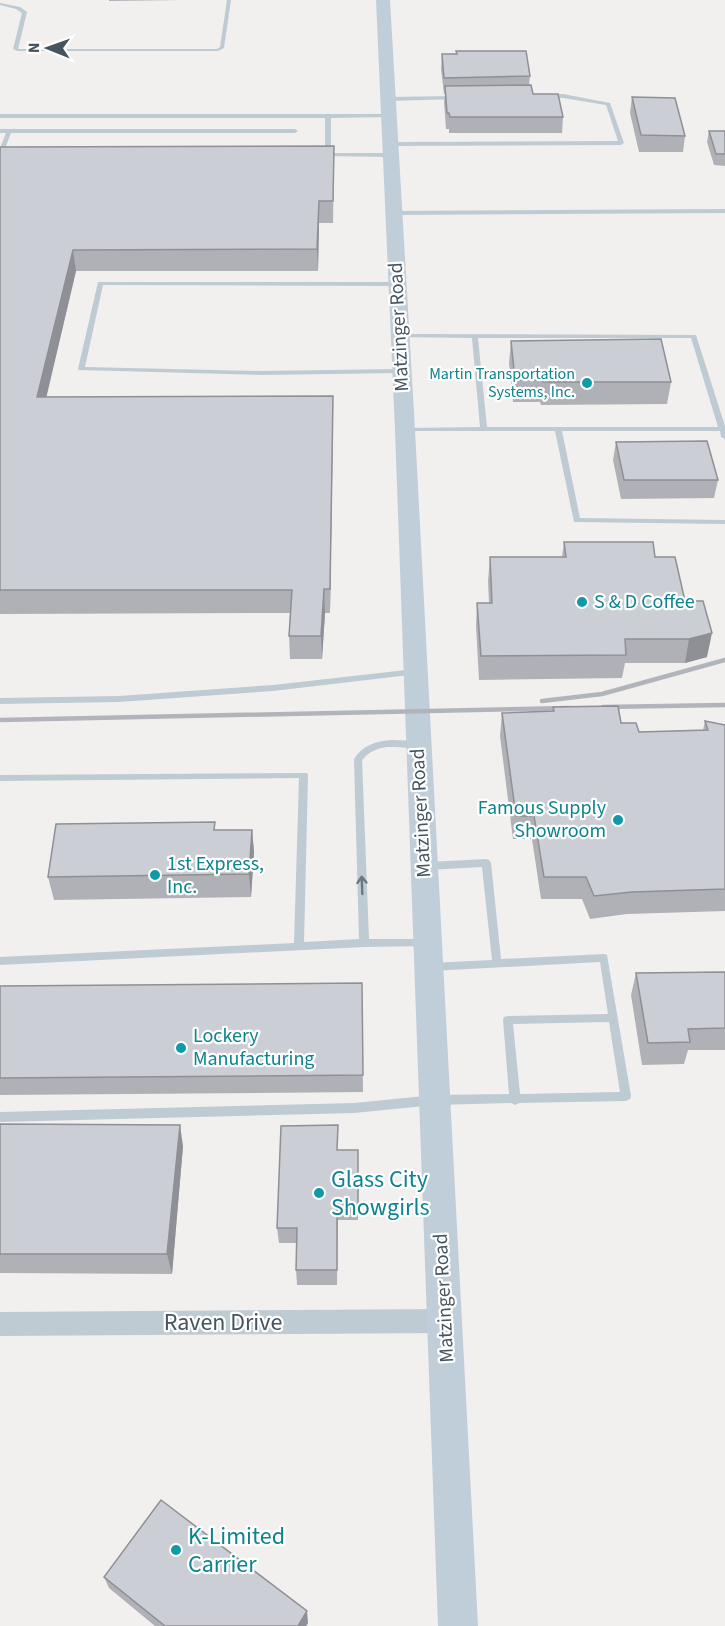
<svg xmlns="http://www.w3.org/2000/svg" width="725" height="1626" font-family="'Source Sans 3',sans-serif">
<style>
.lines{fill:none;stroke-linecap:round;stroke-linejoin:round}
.lane{fill:#becbd3;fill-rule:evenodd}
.street{fill:#becbd3;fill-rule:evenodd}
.secondary{fill:#c0ceda;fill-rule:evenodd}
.rail{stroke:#b1b5bb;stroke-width:4.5}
.wall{fill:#afb1b7}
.shaded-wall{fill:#8e9095}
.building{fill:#cbced5;stroke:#8e9095;stroke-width:1.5}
.oneway{stroke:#697882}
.culture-dot{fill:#0f9aa8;stroke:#fff;stroke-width:2}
.labels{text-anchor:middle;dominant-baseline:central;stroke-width:4.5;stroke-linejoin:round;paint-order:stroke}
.far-culture-label{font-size:16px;fill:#0d838f;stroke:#fff;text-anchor:end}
.street-label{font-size:20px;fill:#45545f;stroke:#fff}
.culture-label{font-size:20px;fill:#0d838f;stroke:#fff;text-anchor:start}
.near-culture-label{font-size:24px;fill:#0d838f;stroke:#fff;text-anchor:start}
.near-street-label{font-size:24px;fill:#45545f;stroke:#fff}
</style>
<rect width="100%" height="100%" fill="#f2efef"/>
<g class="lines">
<g class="lane">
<polygon points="227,0 231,0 224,48 218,51 17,51 13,49 22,13 16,9 0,5 0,3 20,7 27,12 18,49 217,49 220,47"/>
<polygon points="547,94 563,94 610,103 624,143 621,145 390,146 387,144 390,142 618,141 606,105 563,98 545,97 544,96"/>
<polygon points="456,96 458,97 458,99 388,101 385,99 388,97"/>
<polygon points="0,114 389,114 391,115 391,117 331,118 331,153 390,153 393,155 390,157 320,156 320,154 325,153 325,118 0,118"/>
<polygon points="0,129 295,129 298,131 295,133 11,133 4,151 8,153 1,155 0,148 6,133 0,133"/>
<polygon points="725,209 725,213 393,215 390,213 393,211"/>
<polygon points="98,282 397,282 400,284 397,286 103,285 85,367 261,371 400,369 403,371 400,373 261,375 79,370 78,369"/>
<path d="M 399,334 L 696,335 L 725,426 L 725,439 L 721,437 L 720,431 L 562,431 L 580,518 L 725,520 L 725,524 L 574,522 L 555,431 L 403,431 L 402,430 L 405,428 L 480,427 L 472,338 L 397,337 L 397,335 ZM 478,338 L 691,338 L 718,427 L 487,427 Z"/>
<polygon points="415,669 418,670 419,672 418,674 273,691 119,702 0,704 0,698 119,696 273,685"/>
<path d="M 392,740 L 417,741 L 421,744 C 407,755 383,736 362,760 L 369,939 L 424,939 L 427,940 L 429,943 L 427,946 L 364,947 L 0,965 L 0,957 L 294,943 L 299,778 L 0,781 L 0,775 L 307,773 L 308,775 L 304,942 L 359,939 L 354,759 C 363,745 376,741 392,740 Z"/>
<path d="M 486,859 L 489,860 L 491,863 L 501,959 L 604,954 L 607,955 L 631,1096 L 630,1099 L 626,1101 L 519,1103 L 515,1105 L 511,1103 L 435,1105 L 354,1113 L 0,1122 L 0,1112 L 354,1103 L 435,1095 L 509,1094 L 503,1020 L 504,1017 L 508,1016 L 608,1014 L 600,962 L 431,971 L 428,970 L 426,967 L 428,964 L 431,963 L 492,960 L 482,867 L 428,870 L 425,869 L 423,866 L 425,863 L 428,862 ZM 609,1022 L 620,1092 L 520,1094 L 513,1024 Z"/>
</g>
<polygon class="street" points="445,1309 454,1312 458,1321 454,1330 445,1333 0,1336 0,1312"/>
<polygon class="secondary" points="376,0 390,0 415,430 478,1626 438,1626 395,430"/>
<g class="rail">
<polyline points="542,701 602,694 725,660"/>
<polyline points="603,707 725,705"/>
<polyline points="0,720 570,708"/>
</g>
</g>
<g class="wall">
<polygon points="109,0 182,0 109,1"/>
<polygon points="442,54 530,76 529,85 533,94 563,117 562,133 449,133 449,129 446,129 444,102 445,94 444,94 441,69"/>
<polygon points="632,97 685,136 683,152 639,152 630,113"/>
<polygon points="709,131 725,131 725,166 714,165 707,142"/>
<polygon points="334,146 333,223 319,223 318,271 76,271 46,397 333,396 330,613 325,613 322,659 290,659 289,636 290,613 0,614 0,147"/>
<polygon points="511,341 671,382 667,404 541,405 540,402 513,402 509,363"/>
<polygon points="616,442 718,480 714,498 621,499 613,460"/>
<polygon points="564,542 655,557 685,601 707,657 685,663 625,663 622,678 479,680 476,626 477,603 489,603 488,581 490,557 562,557"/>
<polygon points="553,707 621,723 639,732 703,730 705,721 725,725 725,911 627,914 590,919 582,899 541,899 532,839 513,839 500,736 502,713 552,711"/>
<polygon points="216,830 252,830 254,852 251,897 54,900 48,877"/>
<polygon points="725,972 725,1050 688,1050 684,1064 642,1065 631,995 636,973"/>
<polygon points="362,983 363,1092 0,1095 0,986"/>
<polygon points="0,1124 183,1146 172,1274 0,1273"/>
<polygon points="338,1150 358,1150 358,1220 338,1220 337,1285 297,1285 296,1270 297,1243 279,1243 277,1228"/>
<polygon points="104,1577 308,1623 306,1626 155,1626 109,1588"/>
</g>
<g class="shaded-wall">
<polygon points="319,201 319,223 318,271 317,249"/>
<polygon points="73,250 76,271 41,420 37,397"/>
<polygon points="333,396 333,419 330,613 330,589"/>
<polygon points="324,589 325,613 322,659 321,636"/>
<polygon points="712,633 707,657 685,663 689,639"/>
<polygon points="252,830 254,852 251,897 249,874"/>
<polygon points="180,1125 183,1146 172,1274 167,1254"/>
<polygon points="307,1611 308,1623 306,1626 298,1626"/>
</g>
<g class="building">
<polygon points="456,51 526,51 530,76 444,78 442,54 457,54"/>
<polygon points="531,85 533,94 558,94 563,117 450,117 449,113 447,113 445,86"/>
<polygon points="632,97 675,98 685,136 641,135"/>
<polygon points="709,131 725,131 725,154 716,154"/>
<polygon points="334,146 333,201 319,201 317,249 73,250 37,397 333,396 330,589 324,589 321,636 289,636 292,590 0,590 0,147"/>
<polygon points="661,339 671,382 543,382 543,380 515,380 511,341"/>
<polygon points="707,441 718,480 624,480 616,442"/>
<polygon points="564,542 653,542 655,557 675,557 685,601 703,601 712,633 689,639 625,639 626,655 481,656 477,603 492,603 490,557 566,557"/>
<polygon points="618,706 621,723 636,723 639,732 708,730 705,721 725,725 725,889 632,892 594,896 586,877 544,877 534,816 516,816 502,713 554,711 553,707"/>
<polygon points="215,822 214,830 252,830 249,874 48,877 56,824"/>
<polygon points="725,972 725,1028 688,1029 690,1042 648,1043 636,973"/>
<polygon points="362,983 363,1075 0,1078 0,986"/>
<polygon points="0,1124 180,1125 167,1254 0,1254"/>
<polygon points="338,1125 337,1150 358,1150 358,1204 337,1204 337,1270 296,1270 297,1228 277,1228 281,1126"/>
<polygon points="161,1500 307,1611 298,1626 165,1626 104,1577"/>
</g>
<defs><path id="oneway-shaft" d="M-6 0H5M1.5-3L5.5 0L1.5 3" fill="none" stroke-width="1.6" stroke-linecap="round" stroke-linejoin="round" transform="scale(1.5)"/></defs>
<use class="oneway" href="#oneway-shaft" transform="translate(362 885) rotate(-92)"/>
<g class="culture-dot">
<circle cx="587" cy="383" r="6"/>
<circle cx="582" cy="602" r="6"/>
<circle cx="618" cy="820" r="6"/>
<circle cx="155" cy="875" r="6"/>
<circle cx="181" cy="1048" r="6"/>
<circle cx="319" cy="1193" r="6"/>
<circle cx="176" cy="1550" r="6"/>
</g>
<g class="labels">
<g class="far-culture-label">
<text x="575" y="374">Martin Transportation<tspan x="575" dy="18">Systems, Inc.</tspan></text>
</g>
<g class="street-label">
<text transform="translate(399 327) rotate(-93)">Matzinger Road</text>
<text transform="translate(421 813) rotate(-93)">Matzinger Road</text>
<text transform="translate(444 1298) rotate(-93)">Matzinger Road</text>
</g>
<g class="culture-label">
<text x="594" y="602">S &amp; D Coffee</text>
<text x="606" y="808" text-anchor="end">Famous Supply<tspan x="606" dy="23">Showroom</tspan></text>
<text x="167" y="864">1st Express,<tspan x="167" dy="23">Inc.</tspan></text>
<text x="193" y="1036">Lockery<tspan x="193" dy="23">Manufacturing</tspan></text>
</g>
<g class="near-culture-label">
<text x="331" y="1179">Glass City<tspan x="331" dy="28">Showgirls</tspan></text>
<text x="188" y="1536">K-Limited<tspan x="188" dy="28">Carrier</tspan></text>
</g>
<g class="near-street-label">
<text x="223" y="1322">Raven Drive</text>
</g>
</g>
<g transform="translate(48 48) rotate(271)" stroke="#ffffff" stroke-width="4.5" paint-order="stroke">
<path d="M0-4.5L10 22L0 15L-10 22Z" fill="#45545f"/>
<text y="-9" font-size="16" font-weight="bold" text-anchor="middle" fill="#45545f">N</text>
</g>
</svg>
